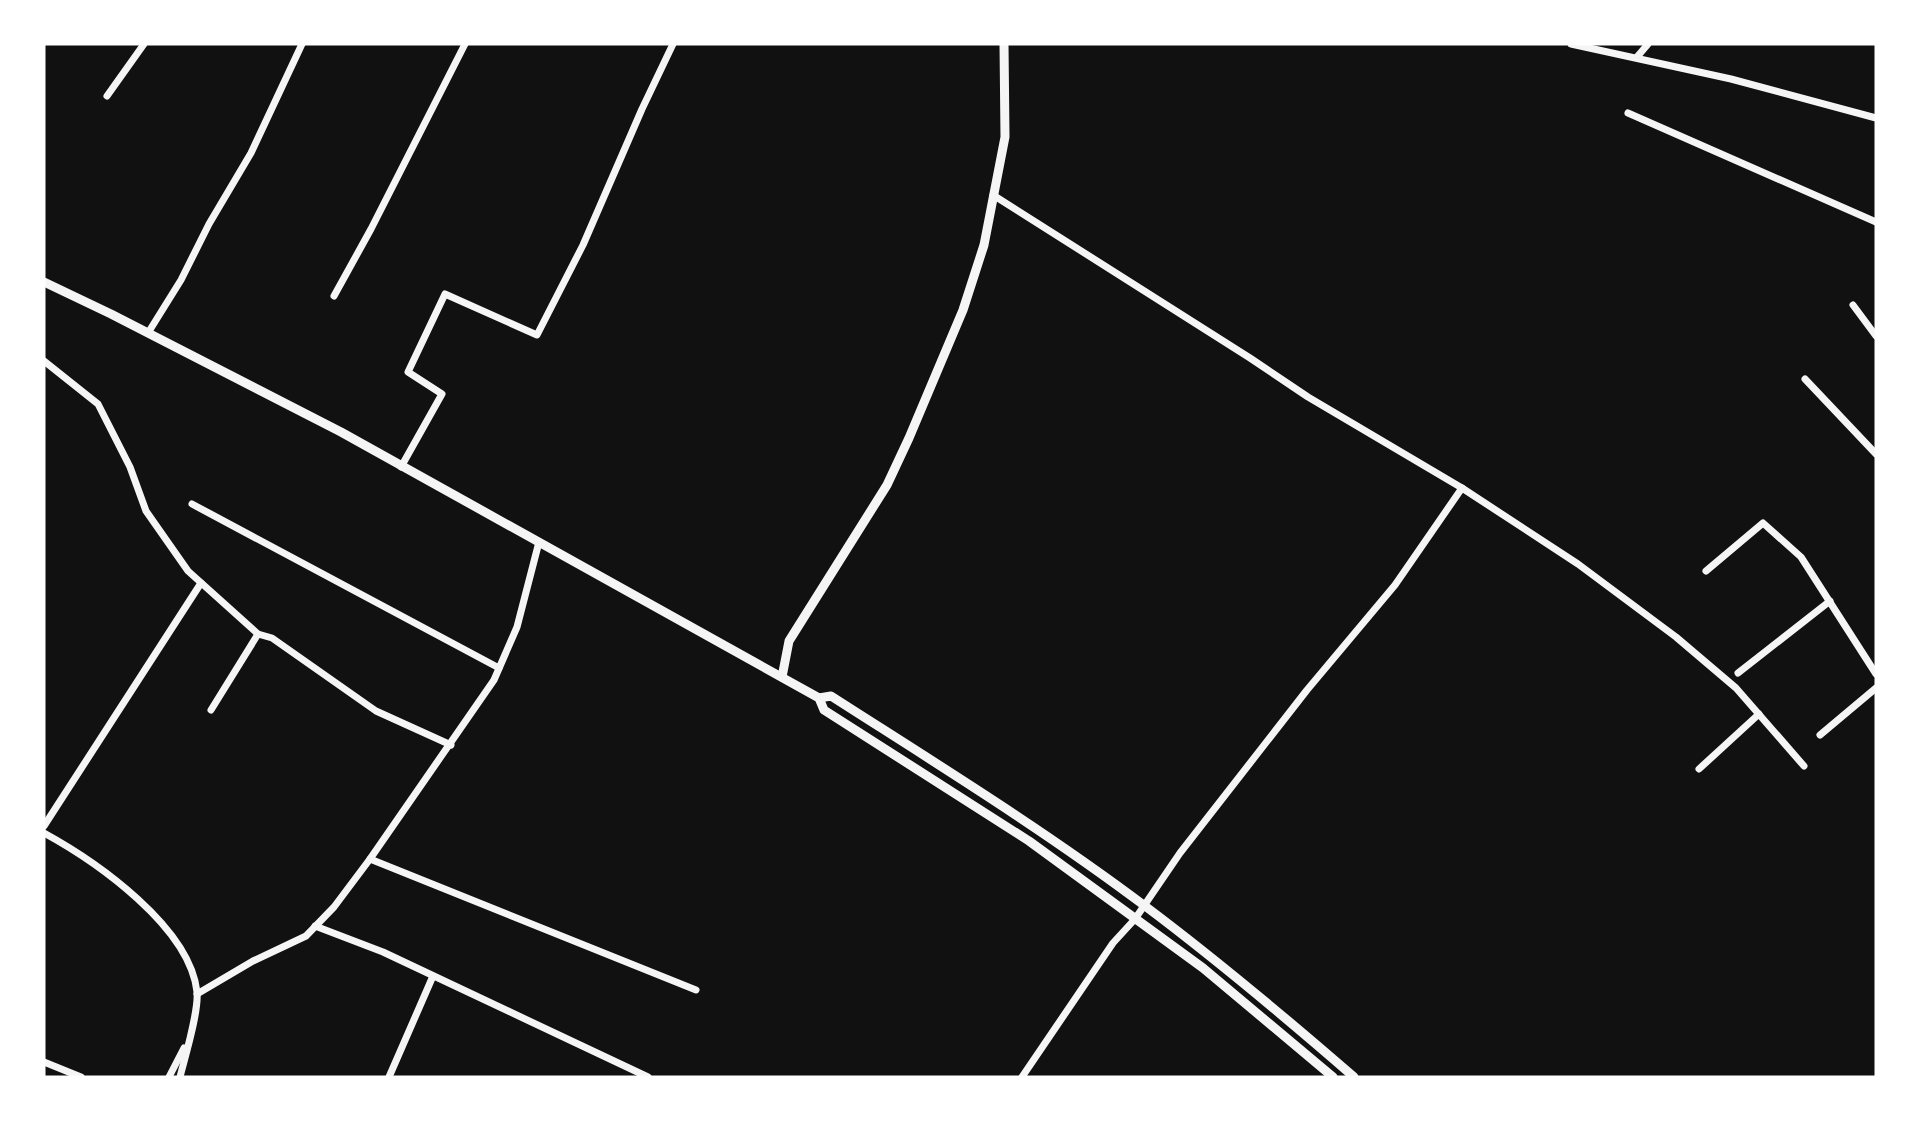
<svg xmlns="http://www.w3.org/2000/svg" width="1920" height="1121" font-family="'Work Sans',sans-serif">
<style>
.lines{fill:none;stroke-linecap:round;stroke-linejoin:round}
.minor{stroke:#f5f5f5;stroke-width:7}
.tertiary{stroke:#f5f5f5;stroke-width:9}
</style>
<rect width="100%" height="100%" fill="#111"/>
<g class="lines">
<g class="minor">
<polyline points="1571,44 1731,79 1876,118"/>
<polyline points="1637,57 1648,44"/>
<polyline points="107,96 144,44"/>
<polyline points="1628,113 1876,222"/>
<polyline points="993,195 1250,358 1308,397 1462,488 1578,564 1676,637 1736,688 1804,766"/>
<polyline points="334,296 371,229 465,44"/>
<polyline points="1853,305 1876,336"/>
<polyline points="148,333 181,280 209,224 251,153 302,44"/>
<polyline points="44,361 98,404 130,467 146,511 188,571 258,634"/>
<polyline points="1805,379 1876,454"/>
<polyline points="401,467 442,394 408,372 445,294 537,335 583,245 642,109 673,44"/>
<polyline points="192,504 499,668"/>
<polyline points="1706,571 1763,523 1801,557 1876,674"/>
<polyline points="1738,673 1830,601"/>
<polyline points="211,710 258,634 272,638 376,711 451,745"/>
<polyline points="1820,735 1876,688"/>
<polyline points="1699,769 1759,714"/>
<polyline points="44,826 201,583"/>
<path d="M 44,833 C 97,862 190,927 197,992 C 199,1011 185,1057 180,1077"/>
<polyline points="370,859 696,990"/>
<polyline points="315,926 383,952 648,1077"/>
<polyline points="197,994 253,961 306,936 334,907 370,859 494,680 517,627 539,542"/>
<polyline points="44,1062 81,1077"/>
<polyline points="169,1077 184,1048"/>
<polyline points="389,1077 433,976"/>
<polyline points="1022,1077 1113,943 1135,919 1180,853 1307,690 1395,585 1462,488"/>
</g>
<g class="tertiary">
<polyline points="44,282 111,314 341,432 819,698 824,710 1029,841 1203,968 1333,1077"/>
<polyline points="782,677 789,641 887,485 909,438 963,310 984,245 1005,137 1004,44"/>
<path d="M 819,698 L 831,696 C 937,764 1044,830 1145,906 C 1217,960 1286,1018 1354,1077"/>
</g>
</g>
<rect width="1920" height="1121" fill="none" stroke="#ffffff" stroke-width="91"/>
</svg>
